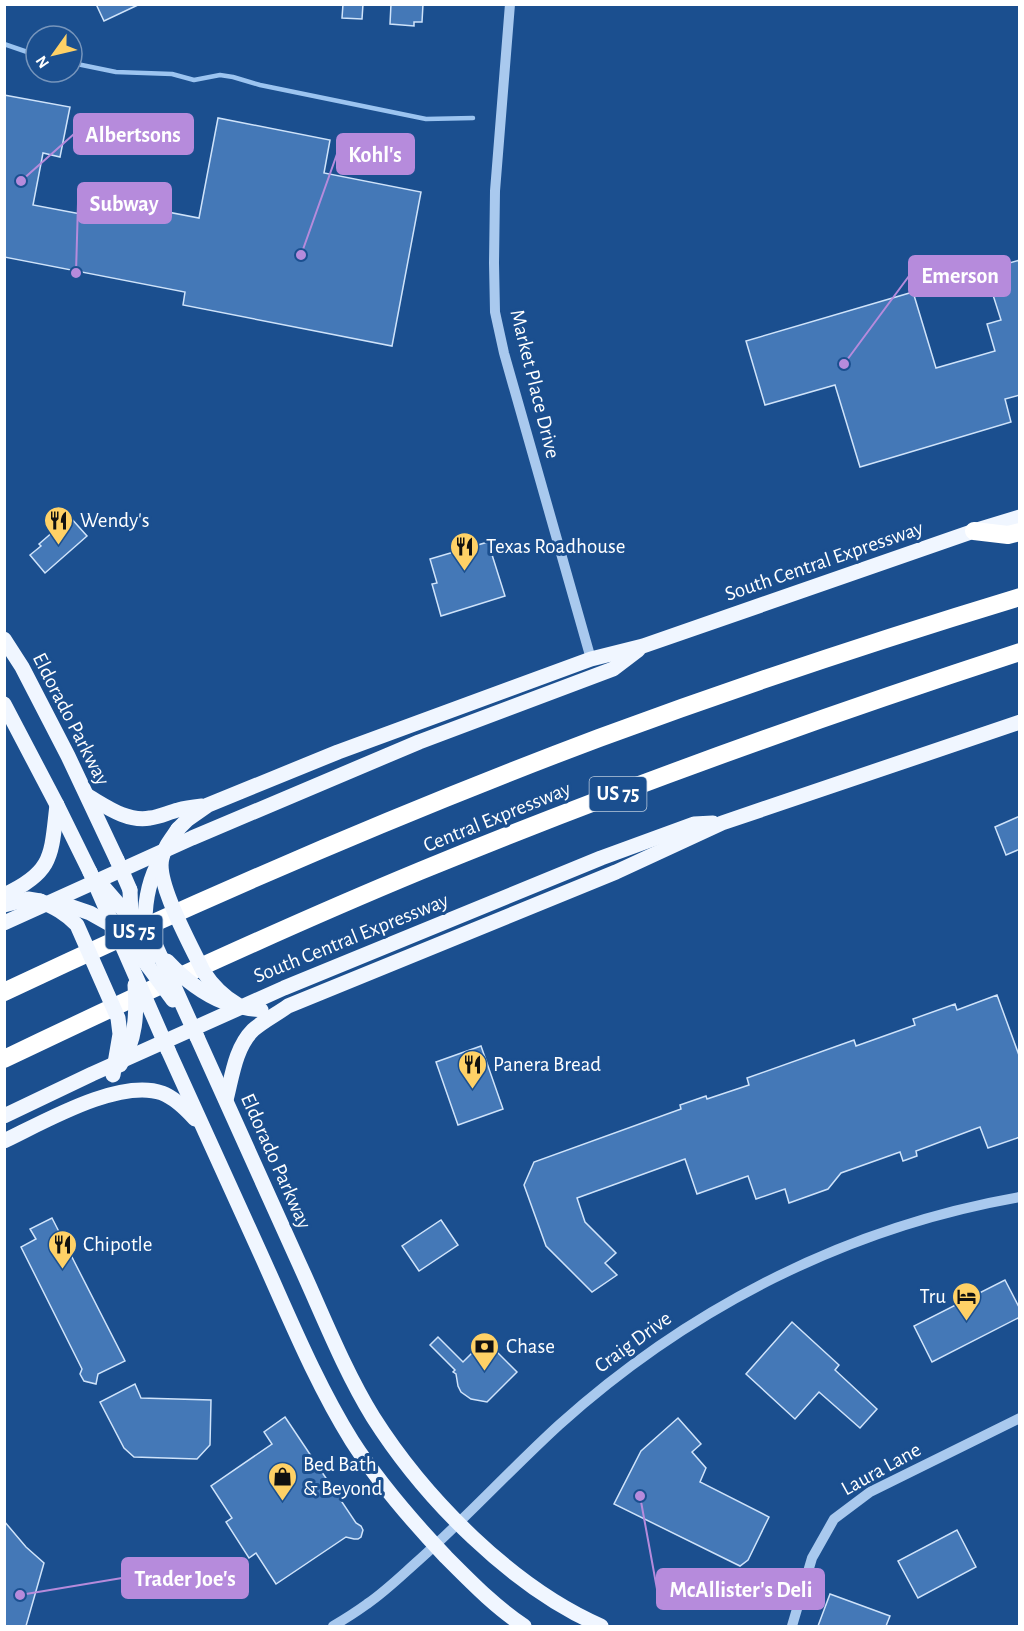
<svg xmlns="http://www.w3.org/2000/svg" width="1024" height="1631" font-family="'Alegreya Sans',sans-serif">
<style>
.lines{fill:none;stroke-linecap:round;stroke-linejoin:round}
.stream{stroke:#9cc4f0;stroke-width:4.5}
.building{fill:#4478b7;stroke:#cfe3fa;stroke-width:1.5}
.minor{stroke:#a9c9ee;stroke-width:10}
.major{stroke:#f0f6ff;stroke-width:15}
.highway{stroke:#fff;stroke-width:18}
.major-bridge{stroke:#f0f6ff;stroke-width:15}
.labels{text-anchor:middle;dominant-baseline:central;stroke-width:6;stroke-linejoin:round;paint-order:stroke}
.shield{fill:#1b4f8f;stroke:#bbcadd;stroke-width:1.5}
.shield-label{font-size:20px;font-weight:bold;fill:#fff}
.street-label{font-size:21px;fill:#fff;stroke:#1b4f8f}
.poi-label{font-size:21px;fill:#fff;stroke:#1b4f8f;text-anchor:start}
.leader{fill:none;stroke:#b68bdc;stroke-width:2}
.callout-dot{fill:#b68bdc;stroke:#1b4f8f;stroke-width:2}
.callout{fill:#b68bdc;stroke:#b68bdc;stroke-width:2}
.callout-label{font-size:22px;text-anchor:middle;font-weight:bold;fill:#fff}
</style>
<rect width="100%" height="100%" fill="#1b4f8f"/>
<g class="lines">
<g class="stream">
<polyline points="4,44 36,55"/>
<polyline points="72,63 116,72 172,74 194,80 220,75 233,77 260,85 426,119 473,118"/>
</g>
</g>
<g class="building">
<polygon points="96,4 140,4 104,21"/>
<polygon points="343,4 363,4 362,19 342,18"/>
<polygon points="391,4 423,4 422,22 414,22 414,26 390,24"/>
<polygon points="4,95 70,107 60,157 43,153 33,205 118,221 121,203 199,218 218,118 330,140 324,173 421,192 392,346 183,305 185,292 4,257"/>
<polygon points="1020,260 1020,395 1005,399 1011,422 860,467 835,385 765,405 746,341 913,292 936,368 995,351 987,324 1001,320 985,270"/>
<polygon points="70,517 87,536 45,573 30,555 41,546 39,544"/>
<polygon points="488,542 505,596 441,616 432,584 437,583 430,559"/>
<polygon points="1020,816 1020,849 1006,855 995,827"/>
<polygon points="997,995 1020,1058 1020,1137 988,1148 980,1127 916,1151 917,1156 903,1161 900,1152 841,1173 828,1189 789,1203 785,1189 756,1199 748,1176 697,1194 685,1159 577,1198 585,1222 616,1253 605,1263 617,1275 592,1292 546,1246 524,1185 534,1162 681,1109 680,1105 706,1096 707,1099 749,1085 747,1078 854,1040 856,1046 915,1025 913,1019 955,1004 957,1010"/>
<polygon points="481,1046 503,1109 458,1125 436,1062"/>
<polygon points="52,1218 125,1361 98,1374 96,1384 84,1381 80,1374 82,1369 21,1247 36,1239 30,1229"/>
<polygon points="441,1220 458,1245 419,1271 402,1246"/>
<polygon points="1005,1280 1020,1309 1020,1317 932,1362 914,1326"/>
<polygon points="792,1322 839,1365 835,1370 877,1409 860,1428 819,1392 795,1419 746,1374"/>
<polygon points="438,1337 463,1362 485,1340 517,1372 487,1402 471,1399 461,1392 458,1386 456,1374 453,1372 455,1370 430,1345"/>
<polygon points="135,1384 141,1398 211,1400 210,1445 197,1459 134,1457 124,1448 100,1402"/>
<polygon points="285,1417 356,1523 361,1526 363,1530 361,1537 358,1539 354,1539 346,1537 276,1584 256,1553 249,1558 226,1522 232,1518 211,1486 272,1444 264,1432"/>
<polygon points="678,1418 701,1444 692,1452 706,1468 700,1482 769,1517 748,1560 740,1566 614,1504 641,1451"/>
<polygon points="4,1521 26,1547 44,1563 26,1626 4,1626"/>
<polygon points="957,1530 976,1567 918,1598 898,1561"/>
<polygon points="830,1594 890,1616 886,1626 818,1626"/>
</g>
<g class="lines">
<g class="minor">
<polyline points="510,4 495,191 494,263 495,312 504,353 591,659"/>
<path d="M 333,1626 C 345,1619 356,1612 367,1604 C 386,1591 402,1575 419,1560 C 467,1517 511,1469 559,1425 C 689,1308 847,1227 1020,1197"/>
<polyline points="792,1626 812,1558 834,1519 870,1492 1020,1418"/>
</g>
<g class="major">
<polyline points="4,639 22,667 68,756 117,860"/>
<polyline points="4,704 57,805 90,872"/>
<path d="M 88,796 C 107,807 127,822 150,818 C 160,817 169,812 178,810 C 186,808 194,807 202,806"/>
<polyline points="178,829 188,819 208,805 338,752 591,659 643,646 974,531 1020,517"/>
<polyline points="130,890 131,918"/>
<path d="M 4,895 C 54,872 51,855 57,805"/>
<polyline points="4,905 28,899 40,901"/>
<path d="M 145,922 C 145,899 150,877 161,858"/>
<polyline points="4,923 192,838 419,742 613,669 638,650"/>
<polyline points="146,936 148,966"/>
<polyline points="132,947 148,966"/>
<path d="M 197,1037 C 231,1112 264,1187 298,1261 C 322,1313 343,1368 373,1417 C 425,1499 512,1587 601,1626"/>
<path d="M 168,1050 C 199,1119 231,1188 262,1257 C 290,1319 316,1383 352,1441 C 379,1483 412,1521 446,1557 C 471,1582 495,1607 524,1626"/>
<path d="M 226,1100 C 232,1077 235,1048 253,1030 C 263,1021 277,1014 288,1006 L 616,872 L 722,823 L 1020,722"/>
<polyline points="4,1116 92,1074 284,988 601,858 694,824 713,823"/>
<path d="M 4,1141 C 44,1122 119,1078 162,1093 C 175,1098 186,1109 195,1119"/>
</g>
<g class="highway">
<polyline points="974,531 1008,535 1020,532"/>
<path d="M 4,992 C 199,900 397,814 599,738 C 737,687 878,640 1020,597"/>
<path d="M 4,1059 C 142,993 280,929 420,871 C 617,790 818,718 1020,652"/>
</g>
<g class="major-bridge">
<path d="M 178,829 C 172,838 164,847 162,858 C 155,882 192,947 203,971 C 212,985 224,997 238,1005 C 244,1009 254,1009 261,1010"/>
<polyline points="117,860 130,890"/>
<polyline points="90,872 168,1050"/>
<polyline points="100,883 146,936"/>
<path d="M 40,901 C 54,907 66,913 77,925 L 118,1018 L 120,1034 L 113,1075"/>
<polyline points="55,901 90,913 115,927"/>
<polyline points="145,922 197,1037"/>
<path d="M 167,961 C 184,979 201,993 224,1002"/>
<polyline points="148,966 173,1000"/>
<path d="M 120,1065 C 136,1040 137,1014 135,985"/>
</g>
</g>
<defs>
<symbol id="restaurant-pin" viewBox="-11 -11 22 30"><path d="M0 17L-7.5 6A9.5 9.5 0 1 1 7.5 6Z" fill="#ffd166" stroke="#1b4f8f"/><path d="M-5-6h1v4h1v-4h1v4h1v-4h1v5L-1.5 .5V6h-2V.5L-5-1ZM5-6V6H3V1.5H1.5Q1.5-4 5-6Z" fill="#111"/></symbol>
<symbol id="hotel-pin" viewBox="-11 -11 22 30"><path d="M0 17L-7.5 6A9.5 9.5 0 1 1 7.5 6Z" fill="#ffd166" stroke="#1b4f8f"/><path d="M-6-4.5h1.5V1H6V5H4.5V3h-9V5H-6ZM-4 0a1.8 1.8 0 1 1 3.6 0ZM.5 0V-2.5h3Q6-2.5 6 0Z" fill="#111"/></symbol>
<symbol id="bank-pin" viewBox="-11 -11 22 30"><path d="M0 17L-7.5 6A9.5 9.5 0 1 1 7.5 6Z" fill="#ffd166" stroke="#1b4f8f"/><path d="M-6-4H6V4H-6ZM0-2.3a2.3 2.3 0 1 0 0 4.6a2.3 2.3 0 1 0 0-4.6Z" fill="#111"/></symbol>
<symbol id="shop-pin" viewBox="-11 -11 22 30"><path d="M0 17L-7.5 6A9.5 9.5 0 1 1 7.5 6Z" fill="#ffd166" stroke="#1b4f8f"/><path d="M-5-2.5h2.3a2.7 3.5 0 0 1 5.4 0H5L5.5 6h-11ZM-1.5-2.5h3a1.5 2.3 0 0 0-3 0Z" fill="#111"/></symbol>
</defs>
<g fill-rule="evenodd">
<use href="#restaurant-pin" x="42" y="504" width="33" height="45"/>
<use href="#restaurant-pin" x="448" y="530" width="33" height="45"/>
<use href="#restaurant-pin" x="456" y="1048" width="33" height="45"/>
<use href="#restaurant-pin" x="46" y="1228" width="33" height="45"/>
<use href="#hotel-pin" x="950" y="1280" width="33" height="45"/>
<use href="#bank-pin" x="468" y="1330" width="33" height="45"/>
<use href="#shop-pin" x="266" y="1460" width="33" height="45"/>
</g>
<g class="labels">
<g class="shield">
<rect x="589.5" y="777" width="57" height="34" rx="4.5"/>
<rect x="105.5" y="915" width="57" height="34" rx="4.5"/>
</g>
<g class="shield-label">
<text x="618" y="794">US 75</text>
<text x="134" y="932">US 75</text>
</g>
<g class="street-label">
<text transform="translate(535 384) rotate(76)">Market Place Drive</text>
<text transform="translate(824 561) rotate(-19)">South Central Expressway</text>
<text transform="translate(71 719) rotate(63)">Eldorado Parkway</text>
<text transform="translate(497 817) rotate(-22)">Central Expressway</text>
<text transform="translate(351 938) rotate(-22)">South Central Expressway</text>
<text transform="translate(276 1161) rotate(66)">Eldorado Parkway</text>
<text transform="translate(633 1342) rotate(-36)">Craig Drive</text>
<text transform="translate(881 1469) rotate(-29)">Laura Lane</text>
</g>
<g class="poi-label">
<text x="80" y="520">Wendy's</text>
<text x="486" y="546">Texas Roadhouse</text>
<text x="493" y="1064">Panera Bread</text>
<text x="83" y="1244">Chipotle</text>
<text x="946" y="1296" text-anchor="end">Tru</text>
<text x="506" y="1346">Chase</text>
<text x="303" y="1464">Bed Bath<tspan x="303" dy="24">&amp; Beyond</tspan></text>
</g>
</g>
<path class="leader" d="M21 181L74 134M301 255L337 154M76 273L78 203M844 364L909 276M20 1595L122 1578M640 1496L657 1589"/>
<g class="callout-dot">
<circle cx="21" cy="181" r="6"/>
<circle cx="301" cy="255" r="6"/>
<circle cx="76" cy="273" r="6"/>
<circle cx="844" cy="364" r="6"/>
<circle cx="20" cy="1595" r="6"/>
<circle cx="640" cy="1496" r="6"/>
</g>
<g class="callout">
<rect x="74" y="114" width="119" height="40" rx="6"/>
<rect x="337" y="134" width="77" height="40" rx="6"/>
<rect x="78" y="183" width="93" height="40" rx="6"/>
<rect x="909" y="256" width="101" height="40" rx="6"/>
<rect x="122" y="1558" width="126" height="40" rx="6"/>
<rect x="657" y="1569" width="167" height="40" rx="6"/>
</g>
<g class="callout-label">
<text x="133" y="142">Albertsons</text>
<text x="375" y="162">Kohl's</text>
<text x="124" y="211">Subway</text>
<text x="960" y="283">Emerson</text>
<text x="185" y="1586">Trader Joe's</text>
<text x="741" y="1597">McAllister's Deli</text>
</g>
<rect width="1024" height="1631" fill="none" stroke="#ffffff" stroke-width="12"/>
<g transform="translate(54 54) rotate(236)"><circle r="28" fill="#1b4f8f" stroke="#7695bc" stroke-width="1.5"/>
<path d="M0-4.5L10 22L0 15L-10 22Z" fill="#ffd166"/>
<text y="-9" font-size="16" font-weight="bold" text-anchor="middle" fill="#ffffff">N</text>
</g>
</svg>
